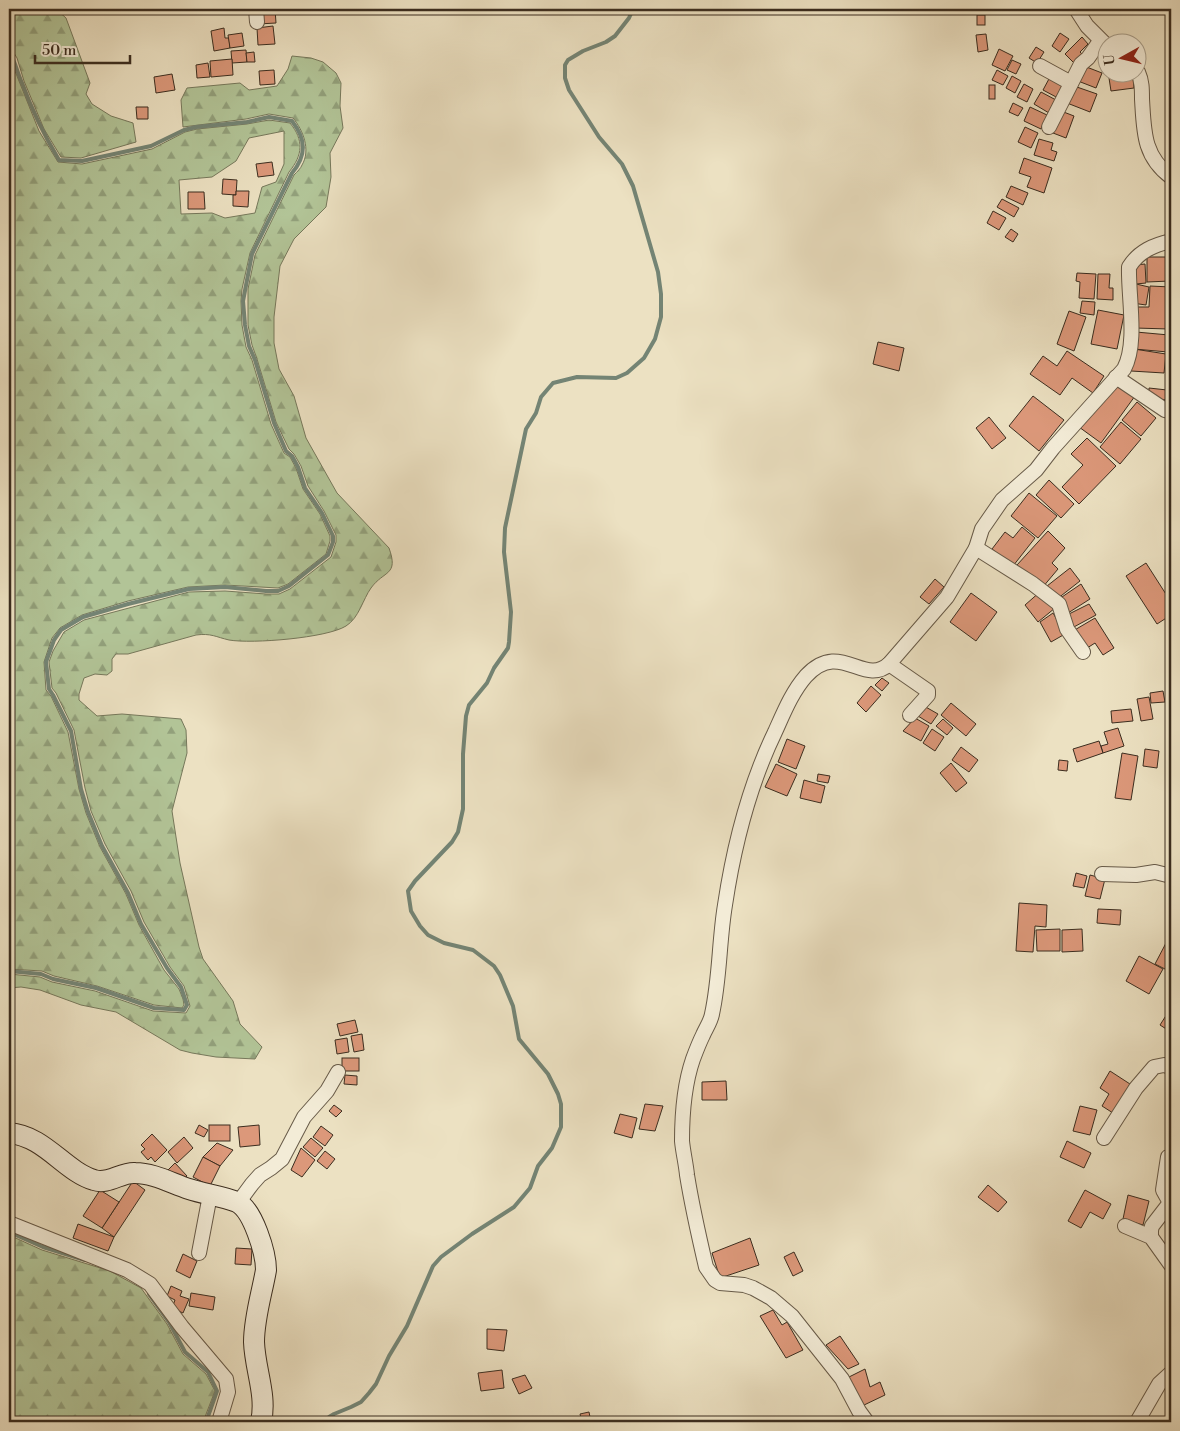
<svg xmlns="http://www.w3.org/2000/svg" width="1180" height="1431" font-family="'Libre Bodoni',serif">
<style>
.forest{fill:url(#forest-firs);stroke:#76785b;fill-rule:evenodd}
.lines{fill:none;stroke-linecap:round;stroke-linejoin:round}
.stream{stroke:#748474;stroke-width:4}
.building{fill:#dc987a;stroke:#3b2d1f}
.street-casing{stroke:#675a48;stroke-width:16}
.secondary-casing{stroke:#3b2d1f;stroke-width:22}
.street{stroke:#f3ecd7;stroke-width:14}
.secondary{stroke:#f3ecd7;stroke-width:20}
</style>
<defs>
<pattern id="forest-firs" width="22" height="20" patternUnits="userSpaceOnUse" patternTransform="scale(1.25)"><rect width="22" height="20" fill="#b2c497"/><path d="M5 1l3.5 6h-7zM16 11l3.5 6h-7z" fill="#92a07b"/></pattern>
</defs>
<rect width="100%" height="100%" fill="#ece1c2"/>
<filter id="stains"><feTurbulence type="fractalNoise" baseFrequency=".004" numOctaves="4"/><feColorMatrix values="0 0 0 0 .2 0 0 0 0 .09 0 0 0 0 .02 0 0 0 .5 -.17"/></filter>
<radialGradient id="worn" r=".72"><stop offset=".6" stop-color="#630" stop-opacity="0"/><stop offset="1" stop-color="#630" stop-opacity=".3"/></radialGradient>
<g class="forest">
<polygon points="9,9 56,9 66,18 90,83 86,94 92,104 111,116 133,123 136,142 81,158 61,157 44,129 24,81 17,58 9,45"/>
<path d="M 9,56 L 39,131 L 58,162 L 82,164 L 152,149 L 185,132 L 197,129 L 247,124 L 269,120 L 290,123 C 304,140 303,155 289,172 L 250,253 L 242,289 L 241,301 L 242,325 L 246,347 L 252,360 L 271,424 L 284,453 L 290,457 L 296,468 L 303,489 L 320,514 L 330,536 L 330,541 L 326,554 L 288,584 L 278,588 L 225,585 L 188,587 L 128,601 L 82,615 L 60,628 L 52,638 L 44,662 L 46,690 L 51,696 L 68,732 L 79,789 L 86,813 L 100,847 L 126,894 L 139,925 L 164,970 L 179,989 L 183,999 L 184,1005 L 182,1008 L 154,1005 L 97,986 L 54,976 L 42,971 L 9,969 ZM 284,131 L 284,164 L 276,182 L 262,187 L 255,213 L 225,218 L 212,213 L 181,214 L 179,180 L 212,177 L 236,161 L 249,138 Z"/>
<path d="M 292,56 L 311,58 L 323,62 L 336,73 L 341,83 L 340,106 L 343,128 L 330,153 L 331,177 L 326,207 L 294,239 L 280,266 L 274,317 L 274,343 L 279,369 L 294,396 L 306,438 L 337,493 L 389,548 C 399,576 384,570 371,588 C 363,599 359,618 346,626 C 327,638 252,644 229,640 C 216,637 211,633 196,635 L 128,654 L 116,654 L 112,659 L 112,671 L 107,675 L 95,674 L 84,678 L 79,694 L 79,700 L 97,716 L 122,714 L 181,719 L 186,730 L 187,753 L 172,811 L 180,863 L 199,947 L 203,959 L 233,1001 L 240,1024 L 262,1047 L 255,1059 L 216,1057 L 192,1053 L 180,1050 L 116,1012 L 81,1005 L 40,990 L 21,987 L 9,988 L 9,974 L 40,977 L 52,982 L 95,991 L 153,1011 L 186,1013 L 190,1006 L 184,986 L 170,967 L 144,922 L 131,891 L 105,844 L 91,811 L 85,788 L 74,730 L 56,693 L 52,688 L 49,662 L 53,651 L 64,632 L 84,620 L 189,592 L 225,591 L 266,594 L 279,594 L 290,589 L 331,557 L 336,542 L 336,535 L 324,511 L 308,486 L 301,466 L 294,454 L 289,449 L 276,422 L 257,359 L 252,345 L 248,325 L 248,289 L 255,255 L 294,175 C 297,172 301,168 302,165 C 311,150 303,130 293,118 L 269,114 L 246,119 L 183,127 L 181,100 L 187,88 L 240,83 L 249,90 L 277,86 L 288,69 Z"/>
<polygon points="9,1235 42,1250 110,1271 141,1288 167,1324 183,1354 206,1374 215,1391 203,1422 9,1422"/>
</g>
<g class="lines">
<g class="stream">
<path d="M 9,51 C 15,61 17,72 22,83 C 32,110 44,135 59,160 L 82,161 L 151,146 L 184,130 L 196,127 L 247,122 L 269,117 L 292,121 C 306,139 307,155 292,173 L 252,254 L 243,301 L 245,325 L 249,346 L 255,360 L 274,423 L 286,451 L 292,456 L 298,467 L 305,488 L 322,513 L 333,536 L 333,542 L 328,555 L 289,586 L 278,591 L 266,591 L 225,587 L 189,589 L 128,604 L 83,617 L 61,630 L 54,640 L 46,662 L 49,689 L 53,695 L 71,731 L 81,789 L 88,812 L 102,846 L 128,893 L 141,924 L 167,968 L 181,987 L 187,1005 L 184,1010 L 154,1008 L 96,988 L 53,979 L 41,974 L 9,971"/>
<polyline points="9,1232 43,1247 85,1260"/>
<polyline points="149,1294 169,1322 185,1352 208,1372 217,1391 206,1422"/>
<polyline points="327,1422 329,1417 334,1414 351,1407 361,1402 369,1393 376,1384 389,1356 407,1326 433,1266 441,1257 472,1234 514,1207 530,1188 538,1166 552,1148 561,1127 561,1104 558,1094 548,1074 519,1039 513,1006 500,975 494,966 473,950 444,943 428,935 420,926 411,911 408,891 415,881 452,842 458,832 463,809 463,754 466,716 469,705 487,683 494,668 508,648 509,642 511,612 504,552 505,528 526,429 536,413 541,397 553,383 577,377 616,378 627,373 644,358 655,339 661,317 661,294 658,272 633,186 622,164 599,137 569,90 565,78 565,65 568,60 583,51 606,42 615,36 629,18 633,9"/>
</g>
</g>
<g class="building">
<polygon points="258,9 275,9 276,23 258,24"/>
<rect x="977" y="15" width="8" height="10"/>
<polygon points="273,26 275,44 258,45 257,28"/>
<polygon points="224,28 225,38 229,38 230,48 214,51 211,31"/>
<polygon points="242,33 244,46 230,48 228,35"/>
<polygon points="1060,33 1069,39 1060,52 1052,46"/>
<polygon points="986,34 988,50 978,52 976,35"/>
<polygon points="1082,37 1088,44 1080,52 1084,56 1075,64 1065,54"/>
<polygon points="1036,47 1044,52 1037,63 1029,58"/>
<polygon points="999,49 1013,56 1005,71 992,65"/>
<polygon points="246,50 247,62 232,63 231,51"/>
<polygon points="254,52 255,62 247,62 246,53"/>
<polygon points="232,59 233,75 211,77 210,61"/>
<polygon points="1012,60 1021,64 1016,74 1007,70"/>
<polygon points="208,63 210,77 197,78 196,65"/>
<polygon points="1084,66 1102,73 1096,88 1078,81"/>
<polygon points="274,70 275,84 260,85 259,71"/>
<polygon points="997,70 1008,76 1003,85 992,80"/>
<polygon points="172,74 175,90 156,93 154,77"/>
<polygon points="1133,75 1134,88 1111,91 1109,78"/>
<polygon points="1012,76 1021,81 1015,93 1006,88"/>
<polygon points="1050,77 1065,85 1058,98 1043,90"/>
<polygon points="1024,84 1033,89 1027,102 1017,97"/>
<rect x="989" y="85" width="6" height="14"/>
<polygon points="1074,86 1097,94 1090,112 1067,103"/>
<polygon points="1041,92 1056,100 1049,113 1034,104"/>
<polygon points="1013,103 1023,108 1018,116 1009,112"/>
<polygon points="136,107 148,107 148,119 137,119"/>
<polygon points="1030,107 1047,115 1041,129 1024,121"/>
<polygon points="1061,111 1074,116 1066,138 1053,133"/>
<polygon points="1025,127 1038,133 1031,148 1018,142"/>
<polygon points="1039,139 1053,143 1051,150 1057,152 1054,161 1034,155"/>
<polygon points="1024,158 1052,168 1044,193 1027,187 1031,177 1019,173"/>
<polygon points="272,162 274,175 258,177 256,164"/>
<polygon points="223,179 237,180 236,195 222,194"/>
<polygon points="1011,186 1028,193 1023,205 1006,197"/>
<polygon points="236,191 249,191 248,207 233,206 233,195 236,195"/>
<polygon points="188,192 204,192 205,209 188,209"/>
<polygon points="1002,199 1019,208 1014,217 997,207"/>
<polygon points="993,211 1006,218 999,230 987,223"/>
<polygon points="1011,229 1018,234 1013,242 1005,237"/>
<polygon points="1147,257 1171,257 1170,281 1147,282"/>
<polygon points="1145,264 1146,283 1136,284 1135,265"/>
<polygon points="1077,273 1096,274 1094,299 1079,298 1080,282 1076,281"/>
<polygon points="1098,274 1110,274 1109,288 1113,288 1113,300 1097,299"/>
<polygon points="1136,284 1149,287 1146,305 1132,303"/>
<polygon points="1150,286 1171,287 1169,329 1135,328 1136,307 1149,307"/>
<polygon points="1082,301 1095,302 1094,315 1080,313"/>
<polygon points="1098,310 1124,315 1117,349 1091,344"/>
<polygon points="1069,311 1086,317 1074,351 1057,344"/>
<polygon points="1136,332 1169,335 1168,352 1134,349"/>
<polygon points="878,342 904,348 899,371 873,364"/>
<polygon points="1134,349 1166,354 1164,373 1131,371"/>
<polygon points="1067,351 1104,376 1093,393 1072,378 1060,395 1030,374 1043,356 1057,366"/>
<rect x="1170" y="353" width="1" height="19"/>
<polygon points="1168,377 1171,377 1171,395 1169,395"/>
<polygon points="1114,380 1135,396 1101,443 1079,427"/>
<polygon points="1149,388 1167,390 1167,400 1149,398"/>
<polygon points="1033,396 1064,420 1039,451 1009,426"/>
<polygon points="1137,402 1156,418 1141,436 1122,420"/>
<polygon points="989,417 1006,438 992,449 976,428"/>
<polygon points="1121,422 1141,439 1120,464 1100,447"/>
<polygon points="1087,438 1116,466 1079,504 1062,487 1083,465 1071,454"/>
<polygon points="1049,480 1074,504 1061,518 1036,495"/>
<polygon points="1029,493 1057,516 1038,538 1011,516"/>
<polygon points="1022,527 1035,538 1013,566 992,549 1005,532 1013,538"/>
<polygon points="1048,531 1065,548 1052,563 1058,569 1042,588 1017,565"/>
<polygon points="1146,563 1171,602 1171,615 1157,624 1126,576"/>
<polygon points="1070,568 1080,581 1057,599 1047,586"/>
<polygon points="935,579 944,587 929,604 920,597"/>
<polygon points="1081,584 1090,599 1068,613 1059,599"/>
<polygon points="1041,591 1055,608 1038,622 1025,605"/>
<polygon points="971,593 997,612 976,641 950,622"/>
<polygon points="1089,604 1096,615 1072,628 1065,616"/>
<polygon points="1053,613 1065,634 1051,642 1040,622"/>
<polygon points="1095,618 1114,648 1103,655 1095,643 1084,650 1073,631"/>
<polygon points="882,678 889,683 882,691 875,685"/>
<polygon points="871,686 881,695 866,712 857,703"/>
<polygon points="1163,691 1165,702 1151,703 1150,693"/>
<polygon points="1149,697 1153,719 1141,721 1137,699"/>
<polygon points="951,703 976,724 966,736 941,715"/>
<polygon points="924,706 938,714 931,724 918,716"/>
<polygon points="1131,709 1133,721 1112,723 1111,711"/>
<polygon points="915,718 929,726 921,741 903,731"/>
<polygon points="943,719 953,728 947,735 936,726"/>
<polygon points="1118,728 1124,746 1103,753 1101,746 1108,744 1104,732"/>
<polygon points="932,729 944,737 935,751 923,743"/>
<polygon points="787,739 805,746 796,769 778,762"/>
<polygon points="1099,741 1103,753 1077,762 1073,749"/>
<polygon points="961,747 978,760 969,772 952,760"/>
<polygon points="1145,749 1159,751 1157,768 1143,766"/>
<polygon points="1122,753 1138,756 1131,800 1115,798"/>
<polygon points="1059,760 1068,761 1067,771 1058,770"/>
<polygon points="951,763 967,783 956,792 940,773"/>
<polygon points="776,764 797,774 787,796 765,787"/>
<polygon points="818,774 830,776 828,783 817,781"/>
<polygon points="804,780 825,786 821,803 800,798"/>
<polygon points="1076,873 1087,876 1084,888 1073,886"/>
<polygon points="1090,875 1105,879 1100,899 1085,896"/>
<polygon points="1019,903 1047,905 1046,927 1035,926 1033,952 1016,951"/>
<polygon points="1098,909 1121,910 1120,925 1097,923"/>
<polygon points="1060,929 1060,951 1037,951 1036,930"/>
<polygon points="1082,929 1083,951 1062,952 1062,930"/>
<polygon points="1166,943 1171,946 1171,972 1155,964"/>
<polygon points="1139,956 1163,969 1149,994 1126,981"/>
<polygon points="1167,1014 1171,1017 1171,1032 1160,1025"/>
<polygon points="355,1020 358,1032 340,1036 337,1024"/>
<polygon points="362,1034 364,1050 354,1052 351,1036"/>
<polygon points="347,1038 349,1052 337,1054 335,1040"/>
<rect x="342" y="1058" width="17" height="13"/>
<polygon points="1110,1071 1130,1084 1113,1113 1102,1106 1109,1094 1100,1088"/>
<polygon points="345,1075 357,1076 357,1085 344,1084"/>
<polygon points="726,1081 727,1100 702,1100 702,1082"/>
<polygon points="645,1104 663,1106 655,1131 639,1129"/>
<polygon points="334,1105 342,1111 336,1117 329,1111"/>
<polygon points="1080,1106 1097,1110 1090,1135 1073,1131"/>
<polygon points="620,1114 637,1118 632,1138 614,1133"/>
<polygon points="199,1125 208,1130 204,1137 195,1133"/>
<rect x="209" y="1125" width="21" height="16"/>
<polygon points="259,1125 260,1145 240,1147 238,1127"/>
<polygon points="321,1126 333,1135 325,1146 313,1137"/>
<polygon points="152,1134 167,1150 155,1162 151,1157 148,1160 141,1152 145,1149 141,1145"/>
<polygon points="184,1137 193,1148 177,1163 168,1152"/>
<polygon points="311,1138 323,1148 315,1157 303,1147"/>
<polygon points="1067,1141 1091,1153 1084,1168 1060,1157"/>
<polygon points="217,1143 233,1150 220,1166 203,1157"/>
<polygon points="301,1148 315,1160 302,1177 291,1170"/>
<polygon points="325,1151 335,1159 327,1169 317,1161"/>
<polygon points="203,1157 220,1166 210,1186 193,1177"/>
<polygon points="175,1163 187,1176 178,1185 166,1172"/>
<polygon points="133,1181 145,1190 114,1237 102,1228"/>
<polygon points="988,1185 1007,1202 998,1212 978,1197"/>
<polygon points="100,1190 119,1202 102,1228 83,1216"/>
<polygon points="1085,1190 1111,1204 1103,1219 1090,1212 1081,1228 1068,1221"/>
<polygon points="1128,1195 1149,1201 1143,1225 1123,1219"/>
<polygon points="78,1224 114,1237 108,1251 73,1238"/>
<polygon points="750,1238 759,1265 720,1278 712,1253"/>
<polygon points="236,1248 252,1249 251,1265 235,1264"/>
<polygon points="794,1252 803,1271 793,1276 784,1257"/>
<polygon points="183,1254 197,1261 190,1278 176,1271"/>
<polygon points="171,1286 182,1291 180,1296 189,1299 183,1313 172,1308 175,1300 167,1296"/>
<polygon points="191,1293 215,1297 213,1310 189,1306"/>
<polygon points="773,1310 782,1325 787,1322 803,1350 786,1358 760,1316"/>
<polygon points="487,1329 507,1330 504,1351 487,1349"/>
<polygon points="840,1336 859,1364 848,1369 826,1345"/>
<polygon points="865,1369 870,1387 880,1382 885,1395 862,1406 847,1378"/>
<polygon points="502,1370 504,1388 481,1391 478,1373"/>
<polygon points="525,1375 532,1388 519,1394 512,1379"/>
<polygon points="589,1412 591,1422 582,1422 580,1414"/>
<polygon points="897,1417 901,1422 891,1422"/>
</g>
<g class="lines">
<defs>
<g id="street">
<polyline points="256,9 257,22"/>
<polyline points="1076,9 1087,26 1107,46"/>
<polyline points="1040,66 1071,83"/>
<path d="M 1138,72 C 1142,81 1142,89 1142,99 C 1144,131 1143,156 1171,177"/>
<polyline points="1049,127 1081,64 1088,58 1100,41"/>
<polyline points="1116,377 1165,410 1171,411"/>
<polyline points="976,548 1033,584 1059,604 1067,629 1083,652"/>
<polyline points="889,664 928,691 928,695 910,715"/>
<polyline points="1102,874 1136,875 1155,872 1171,876"/>
<polyline points="1104,1138 1136,1088 1154,1067 1164,1065 1171,1067"/>
<polyline points="238,1203 252,1184 260,1175 271,1168 282,1159 304,1117 327,1091 338,1072"/>
<polyline points="9,1223 127,1270 150,1284 182,1327 226,1379 228,1392 219,1422"/>
<polyline points="1125,1226 1151,1237 1171,1265"/>
<polyline points="1151,1237 1151,1230 1152,1226 1169,1204 1168,1199 1163,1190 1168,1157"/>
<polyline points="199,1253 210,1195"/>
<path d="M 867,1422 L 859,1411 L 842,1379 L 792,1316 L 771,1298 L 753,1288 L 744,1285 L 720,1283 L 715,1280 L 706,1267 C 699,1237 692,1206 687,1175 C 686,1164 683,1152 682,1141 C 682,1114 684,1085 693,1059 C 696,1051 699,1043 703,1035 C 706,1028 711,1021 712,1014 C 720,978 719,941 725,905 C 734,845 749,786 775,732 C 784,712 792,692 806,676 C 840,639 864,687 889,664 L 947,597 L 976,548 L 982,529 L 1002,500 L 1036,470 L 1053,448 L 1124,369 C 1138,343 1128,296 1129,267 C 1139,251 1154,245 1171,241"/>
<polyline points="1137,1422 1159,1384 1171,1373"/>
</g>
<path id="secondary" d="M 9,1133 C 45,1136 64,1171 94,1180 C 108,1185 121,1172 135,1173 C 153,1173 171,1183 189,1189 C 204,1194 222,1196 237,1202 C 253,1210 266,1253 266,1270 C 262,1293 254,1318 254,1342 C 255,1370 267,1395 261,1422"/>
</defs>
<use href="#street" class="street-casing"/>
<use href="#secondary" class="secondary-casing"/>
<use href="#street" class="street"/>
<use href="#secondary" class="secondary"/>
</g>
<rect width="1180" height="1431" fill="none" stroke="#ece1c2" stroke-width="30"/>
<rect x="10" y="10" width="1160" height="1411" fill="none" stroke="#3b2d1f" stroke-width="2.5"/>
<rect x="15" y="15" width="1150" height="1401" fill="none" stroke="#3b2d1f"/>
<g transform="translate(1122 58) rotate(262)"><circle r="24" fill="#f3ecd7" stroke="#a9a08d"/>
<path d="M0-4L9 19L0 12L-9 19Z" fill="#8f2418"/>
<text y="-8" font-size="14" font-weight="bold" text-anchor="middle" fill="#3b2d1f">U</text>
</g>
<path d="M35 55v8h95v-8" fill="none" stroke="#3b2d1f" stroke-width="2.5"/>
<text x="42" y="55" font-size="15" fill="#3b2d1f" stroke="#f3ecd7" stroke-width="4" paint-order="stroke">50 m</text>
<rect width="100%" height="100%" filter="url(#stains)"/>
<rect width="100%" height="100%" fill="url(#worn)"/>
</svg>
